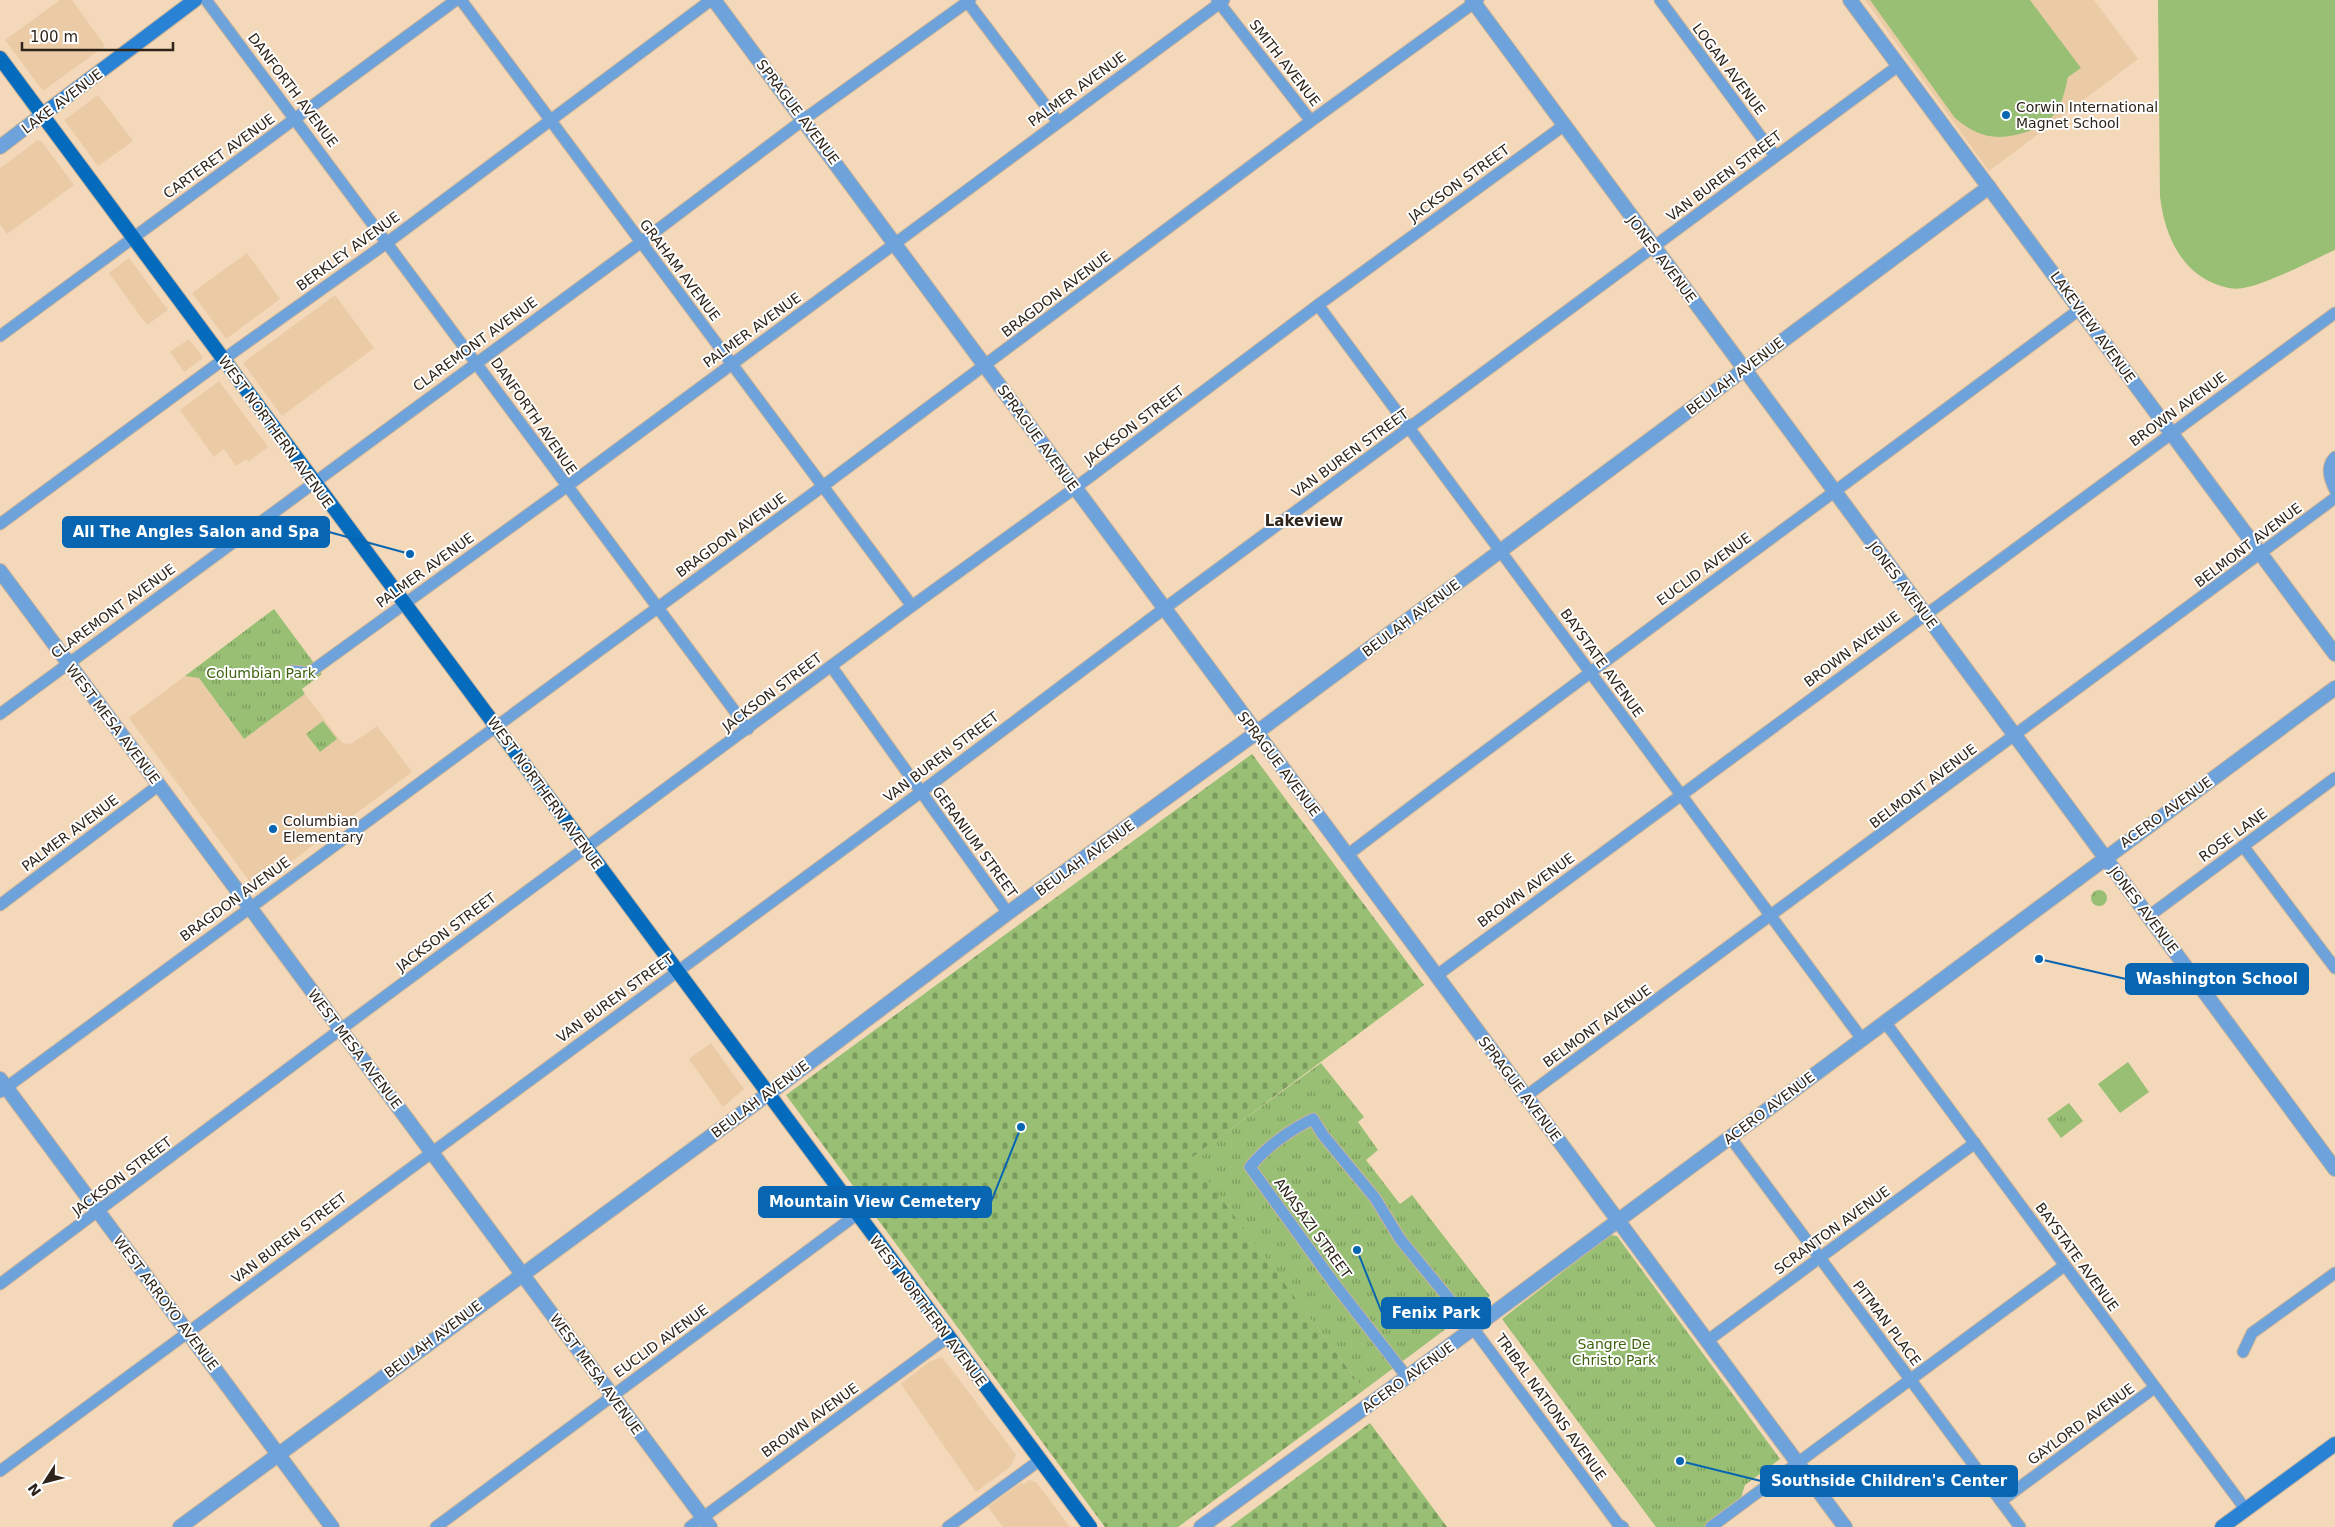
<svg xmlns="http://www.w3.org/2000/svg" width="2335" height="1527" font-family="'DejaVu Sans',sans-serif">
<style>
.built{fill:#ebcba6}
.grass{fill:#98bf74}
.cemetery{fill:url(#cemetery-stones)}
.park{fill:url(#park-tufts)}
.lines{fill:none;stroke-linecap:round;stroke-linejoin:round}
.minor-casing{stroke:#ccb499;stroke-width:13}
.tertiary-casing{stroke:#ccb499;stroke-width:16}
.secondary-casing{stroke:#ccb499;stroke-width:16}
.primary-casing{stroke:#ccb499;stroke-width:16}
.minor{stroke:#6ea2da;stroke-width:11}
.tertiary{stroke:#6ea2da;stroke-width:14}
.secondary{stroke:#2a82d5;stroke-width:14}
.primary{stroke:#046bbd;stroke-width:14}
.poi-dot{fill:#0765b2;stroke:#fefefe;stroke-width:2}
.labels{text-anchor:middle;dominant-baseline:central;stroke-width:4;stroke-linejoin:round;paint-order:stroke}
.street-label{font-size:14px;fill:#2e2419;stroke:#fefefe}
.poi-label{font-size:14px;fill:#2e2419;stroke:#fefefe;text-anchor:start}
.park-label{font-size:14px;fill:#3e620f;stroke:#fefefe}
.neighbourhood-label{font-size:15px;font-weight:bold;fill:#2e2419;stroke:#fefefe}
.leader{fill:none;stroke:#0765b2;stroke-width:2}
.callout-dot{fill:#0765b2;stroke:#fefefe;stroke-width:2}
.callout{fill:#0765b2;stroke:#0765b2;stroke-width:2}
.callout-label{font-size:15px;text-anchor:middle;font-weight:bold;fill:#fff}
</style>
<defs>
<pattern id="cemetery-stones" width="16" height="16" patternUnits="userSpaceOnUse" patternTransform="scale(1.25)"><rect width="16" height="16" fill="#98bf74"/><path d="M2 7V4a2 2 0 0 1 4 0v3zM10 15v-3a2 2 0 0 1 4 0v3z" fill="#7c9b5e"/></pattern>
<pattern id="park-tufts" width="24" height="20" patternUnits="userSpaceOnUse" patternTransform="scale(1.25)"><rect width="24" height="20" fill="#98bf74"/><path d="M3 7l-1-3M5 7V3M7 7l1-3M15 17l-1-3M17 17v-4M19 17l1-3" fill="none" stroke="#7c9b5e"/></pattern>
</defs>
<rect width="100%" height="100%" fill="#f3d8b9"/>
<g class="built">
<polygon points="60,0 72,0 105,46 43,91 5,40"/>
<polygon points="1865,0 2094,0 2138,59 1989,171"/>
<polygon points="98,95 133,141 98,166 64,120"/>
<polygon points="38,140 42,142 74,185 7,234 0,224 0,168"/>
<polygon points="247,253 280,299 226,339 192,293"/>
<polygon points="129,258 168,310 147,325 109,273"/>
<polygon points="335,295 374,348 282,416 243,363"/>
<polygon points="189,339 203,358 184,372 170,352"/>
<polygon points="219,381 268,447 248,462 246,459 236,466 224,449 214,457 180,410"/>
<polygon points="185,676 199,678 244,739 305,694 342,743 351,744 377,726 412,772 257,887 253,886 129,718"/>
<polygon points="711,1043 744,1089 723,1107 689,1059"/>
<polygon points="942,1357 1016,1455 1011,1466 976,1492 901,1384 929,1362"/>
<polygon points="1029,1480 1036,1482 1070,1527 1003,1527 988,1507 1021,1483 1024,1484"/>
</g>
<g class="grass">
<path d="M 1870,0 L 2030,0 L 2081,68 L 2068,77 C 2065,90 2062,106 2053,116 C 2045,125 2034,130 2023,133 C 1994,141 1978,137 1955,118 Z"/>
<path d="M 2158,0 L 2335,0 L 2335,250 C 2310,261 2268,284 2243,288 C 2233,290 2223,287 2213,283 C 2178,268 2164,231 2160,196 Z"/>
<polygon points="2128,1062 2149,1092 2120,1113 2098,1084"/>
</g>
<g class="cemetery">
<polygon points="1252,754 1424,985 1192,1158 1364,1390 1178,1527 1105,1527 786,1095"/>
<polygon points="1370,1423 1447,1527 1230,1527"/>
</g>
<g class="park">
<polygon points="274,609 322,674 302,689 305,694 244,739 199,678 185,676"/>
<polygon points="323,721 337,739 320,752 306,734"/>
<circle cx="2099" cy="898" r="8"/>
<polygon points="1321,1063 1364,1117 1358,1122 1378,1150 1366,1160 1400,1204 1412,1195 1490,1296 1364,1390 1191,1158"/>
<polygon points="2069,1103 2083,1121 2061,1138 2047,1119"/>
<polygon points="1610,1235 1617,1236 1780,1459 1745,1485 1737,1510 1715,1527 1656,1527 1502,1319"/>
</g>
<g class="lines">
<defs>
<g id="minor">
<polyline points="206,0 748,729"/>
<polyline points="461,0 912,606"/>
<polyline points="966,0 1058,122"/>
<polyline points="1217,0 1311,121"/>
<polyline points="1660,0 1775,156"/>
<polyline points="1318,305 1862,1039"/>
<polyline points="0,336 456,0"/>
<path d="M 2335,457 C 2325,467 2330,480 2335,490"/>
<polyline points="0,524 235,351 388,242 711,0"/>
<polyline points="831,666 1008,913"/>
<polyline points="292,671 309,673 566,487 1224,0"/>
<polyline points="0,714 640,243 803,120 970,0"/>
<polyline points="2243,846 2335,968"/>
<path d="M 1346,856 C 1589,671 1836,492 2080,309"/>
<polyline points="0,905 159,785"/>
<polyline points="2149,916 2335,778"/>
<polyline points="1436,976 2335,313"/>
<polyline points="1885,1022 2246,1510"/>
<polyline points="0,1092 823,486 1311,121 1478,0"/>
<polyline points="1526,1096 2335,498"/>
<polyline points="1730,1137 2020,1527"/>
<polyline points="0,1284 341,1029 912,606 1075,488 1318,305 1563,126"/>
<polyline points="1707,1341 1975,1143"/>
<polyline points="2243,1352 2252,1333 2335,1273"/>
<path d="M 1407,1377 L 1336,1286 L 1250,1167 C 1265,1148 1291,1129 1313,1119 L 1323,1135 L 1375,1198 L 1400,1239 L 1473,1328 L 1618,1524 L 1623,1527"/>
<polyline points="0,1471 921,792 1165,608 1898,66"/>
<polyline points="2001,1501 2154,1388"/>
<polyline points="436,1527 856,1215"/>
<polyline points="690,1527 948,1337"/>
<polyline points="948,1527 1040,1460"/>
<polyline points="1711,1527 2064,1266"/>
</g>
<g id="tertiary">
<polyline points="714,0 1845,1527"/>
<polyline points="1472,0 2335,1169"/>
<polyline points="1850,0 2335,654"/>
<polyline points="0,147 42,115"/>
<polyline points="0,571 710,1527"/>
<polyline points="0,1079 332,1527"/>
<polyline points="180,1527 768,1094 1008,913 1256,733 1989,187"/>
<polyline points="1201,1527 1429,1361 2335,688"/>
</g>
<g id="secondary">
<polyline points="42,115 195,0"/>
<polyline points="2222,1527 2335,1444"/>
</g>
<polyline id="primary" points="0,58 1090,1527"/>
</defs>
<use href="#minor" class="minor-casing"/>
<use href="#tertiary" class="tertiary-casing"/>
<use href="#secondary" class="secondary-casing"/>
<use href="#primary" class="primary-casing"/>
<use href="#minor" class="minor"/>
<use href="#tertiary" class="tertiary"/>
<use href="#secondary" class="secondary"/>
<use href="#primary" class="primary"/>
</g>
<g class="poi-dot">
<circle cx="2006" cy="115" r="5"/>
<circle cx="273" cy="829" r="5"/>
</g>
<g class="labels">
<g class="street-label">
<text transform="translate(1285 63) rotate(52)">SMITH AVENUE</text>
<text transform="translate(1729 69) rotate(53)">LOGAN AVENUE</text>
<text transform="translate(1077 89) rotate(-36)">PALMER AVENUE</text>
<text transform="translate(293 90) rotate(53)">DANFORTH AVENUE</text>
<text transform="translate(62 101) rotate(-37)">LAKE AVENUE</text>
<text transform="translate(798 112) rotate(53)">SPRAGUE AVENUE</text>
<text transform="translate(219 156) rotate(-36)">CARTERET AVENUE</text>
<text transform="translate(1724 176) rotate(-37)">VAN BUREN STREET</text>
<text transform="translate(1459 183) rotate(-36)">JACKSON STREET</text>
<text transform="translate(348 251) rotate(-36)">BERKLEY AVENUE</text>
<text transform="translate(1662 259) rotate(53)">JONES AVENUE</text>
<text transform="translate(680 270) rotate(53)">GRAHAM AVENUE</text>
<text transform="translate(1056 294) rotate(-37)">BRAGDON AVENUE</text>
<text transform="translate(2093 327) rotate(54)">LAKEVIEW AVENUE</text>
<text transform="translate(752 330) rotate(-36)">PALMER AVENUE</text>
<text transform="translate(475 344) rotate(-36)">CLAREMONT AVENUE</text>
<text transform="translate(1735 376) rotate(-37)">BEULAH AVENUE</text>
<text transform="translate(2178 409) rotate(-36)">BROWN AVENUE</text>
<text transform="translate(534 416) rotate(55)">DANFORTH AVENUE</text>
<text transform="translate(1134 425) rotate(-37)">JACKSON STREET</text>
<text transform="translate(276 432) rotate(54)">WEST NORTHERN AVENUE</text>
<text transform="translate(1038 438) rotate(54)">SPRAGUE AVENUE</text>
<text transform="translate(1350 453) rotate(-36)">VAN BUREN STREET</text>
<text transform="translate(731 535) rotate(-36)">BRAGDON AVENUE</text>
<text transform="translate(2248 545) rotate(-37)">BELMONT AVENUE</text>
<text transform="translate(1704 569) rotate(-36)">EUCLID AVENUE</text>
<text transform="translate(425 570) rotate(-36)">PALMER AVENUE</text>
<text transform="translate(1903 585) rotate(53)">JONES AVENUE</text>
<text transform="translate(113 611) rotate(-36)">CLAREMONT AVENUE</text>
<text transform="translate(1411 618) rotate(-37)">BEULAH AVENUE</text>
<text transform="translate(1852 649) rotate(-37)">BROWN AVENUE</text>
<text transform="translate(1602 663) rotate(54)">BAYSTATE AVENUE</text>
<text transform="translate(772 692) rotate(-37)">JACKSON STREET</text>
<text transform="translate(113 724) rotate(53)">WEST MESA AVENUE</text>
<text transform="translate(941 757) rotate(-37)">VAN BUREN STREET</text>
<text transform="translate(1279 764) rotate(53)">SPRAGUE AVENUE</text>
<text transform="translate(1923 786) rotate(-37)">BELMONT AVENUE</text>
<text transform="translate(545 793) rotate(54)">WEST NORTHERN AVENUE</text>
<text transform="translate(2166 812) rotate(-36)">ACERO AVENUE</text>
<text transform="translate(70 833) rotate(-37)">PALMER AVENUE</text>
<text transform="translate(2233 835) rotate(-36)">ROSE LANE</text>
<text transform="translate(975 842) rotate(54)">GERANIUM STREET</text>
<text transform="translate(1085 858) rotate(-36)">BEULAH AVENUE</text>
<text transform="translate(1526 890) rotate(-36)">BROWN AVENUE</text>
<text transform="translate(235 899) rotate(-36)">BRAGDON AVENUE</text>
<text transform="translate(2144 910) rotate(53)">JONES AVENUE</text>
<text transform="translate(446 932) rotate(-37)">JACKSON STREET</text>
<text transform="translate(615 998) rotate(-36)">VAN BUREN STREET</text>
<text transform="translate(1597 1026) rotate(-36)">BELMONT AVENUE</text>
<text transform="translate(355 1049) rotate(53)">WEST MESA AVENUE</text>
<text transform="translate(1520 1089) rotate(53)">SPRAGUE AVENUE</text>
<text transform="translate(760 1099) rotate(-37)">BEULAH AVENUE</text>
<text transform="translate(1769 1108) rotate(-37)">ACERO AVENUE</text>
<text transform="translate(122 1176) rotate(-37)">JACKSON STREET</text>
<text transform="translate(1313 1228) rotate(54)">ANASAZI STREET</text>
<text transform="translate(1832 1230) rotate(-36)">SCRANTON AVENUE</text>
<text transform="translate(289 1238) rotate(-37)">VAN BUREN STREET</text>
<text transform="translate(2077 1257) rotate(54)">BAYSTATE AVENUE</text>
<text transform="translate(166 1303) rotate(53)">WEST ARROYO AVENUE</text>
<text transform="translate(928 1311) rotate(53)">WEST NORTHERN AVENUE</text>
<text transform="translate(1887 1323) rotate(53)">PITMAN PLACE</text>
<text transform="translate(433 1339) rotate(-37)">BEULAH AVENUE</text>
<text transform="translate(661 1341) rotate(-36)">EUCLID AVENUE</text>
<text transform="translate(596 1374) rotate(54)">WEST MESA AVENUE</text>
<text transform="translate(1408 1377) rotate(-36)">ACERO AVENUE</text>
<text transform="translate(1551 1407) rotate(54)">TRIBAL NATIONS AVENUE</text>
<text transform="translate(810 1420) rotate(-36)">BROWN AVENUE</text>
<text transform="translate(2081 1424) rotate(-36)">GAYLORD AVENUE</text>
</g>
<g class="poi-label">
<text x="2016" y="107">Corwin International<tspan x="2016" dy="16">Magnet School</tspan></text>
<text x="283" y="821">Columbian<tspan x="283" dy="16">Elementary</tspan></text>
</g>
<g class="park-label">
<text x="261" y="673">Columbian Park</text>
<text x="1614" y="1344">Sangre De<tspan x="1614" dy="16">Christo Park</tspan></text>
</g>
<g class="neighbourhood-label">
<text x="1304" y="521">Lakeview</text>
</g>
</g>
<path class="leader" d="M410 554L329 532M2039 959L2126 979M1021 1127L991 1202M1357 1250L1382 1313M1680 1461L1761 1481"/>
<g class="callout-dot">
<circle cx="410" cy="554" r="5"/>
<circle cx="2039" cy="959" r="5"/>
<circle cx="1021" cy="1127" r="5"/>
<circle cx="1357" cy="1250" r="5"/>
<circle cx="1680" cy="1461" r="5"/>
</g>
<g class="callout">
<rect x="63" y="517" width="266" height="30" rx="5"/>
<rect x="2126" y="964" width="182" height="30" rx="5"/>
<rect x="759" y="1187" width="232" height="30" rx="5"/>
<rect x="1382" y="1298" width="108" height="30" rx="5"/>
<rect x="1761" y="1466" width="256" height="30" rx="5"/>
</g>
<g class="callout-label">
<text x="196" y="537">All The Angles Salon and Spa</text>
<text x="2217" y="984">Washington School</text>
<text x="875" y="1207">Mountain View Cemetery</text>
<text x="1436" y="1318">Fenix Park</text>
<text x="1889" y="1486">Southside Children's Center</text>
</g>
<g transform="translate(45 1482) rotate(234)" stroke="#fefefe" stroke-width="4" paint-order="stroke">
<path d="M0-4L9 19L0 12L-9 19Z" fill="#2e2419"/>
<text y="-8" font-size="14" font-weight="bold" text-anchor="middle" fill="#2e2419">N</text>
</g>
<path d="M22 42v8h151v-8" fill="none" stroke="#2e2419" stroke-width="2.5"/>
<text x="30" y="42" font-size="15" fill="#2e2419" stroke="#fefefe" stroke-width="4" paint-order="stroke">100 m</text>
</svg>
